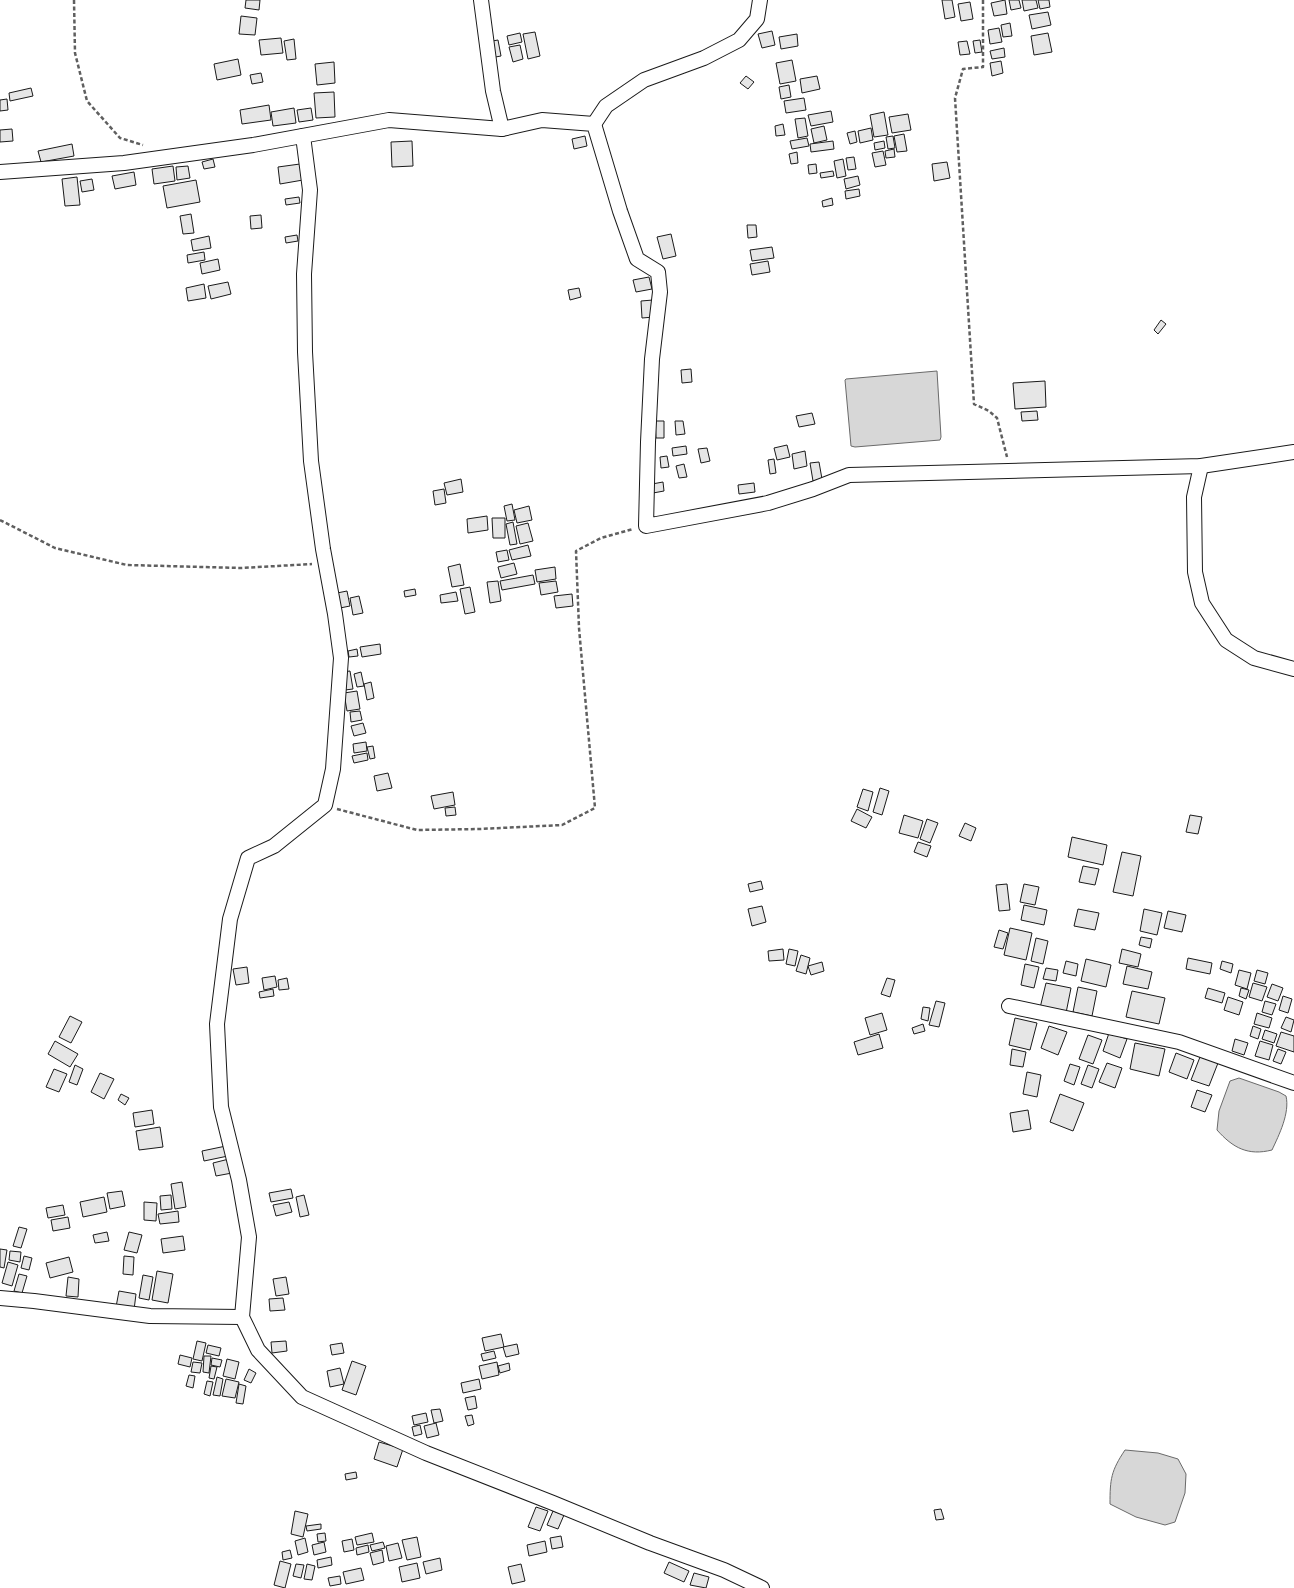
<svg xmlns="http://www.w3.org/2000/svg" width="1294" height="1588" font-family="Inter,sans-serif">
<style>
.water{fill:#d7d7d7;stroke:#6a6a6a}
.building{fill:#e6e6e6;stroke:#1a1a1a}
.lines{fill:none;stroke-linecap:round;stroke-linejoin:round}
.minor-casing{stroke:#1a1a1a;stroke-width:16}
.path{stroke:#5f5f5f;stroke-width:2.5;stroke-dasharray:4 2.5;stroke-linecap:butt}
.minor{stroke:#fff;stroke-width:14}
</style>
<rect width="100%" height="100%" fill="#fff"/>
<g class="water">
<polygon points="937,371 941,437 940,440 855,447 851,446 845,380 846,379"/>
<path d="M 1239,1078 L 1279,1092 L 1286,1096 C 1290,1113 1279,1135 1272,1150 C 1248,1156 1233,1148 1217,1130 L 1219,1111 L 1230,1081 Z"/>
<path d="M 1125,1450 L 1158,1453 L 1178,1459 L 1186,1474 L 1185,1493 L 1175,1522 L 1165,1525 L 1136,1517 L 1110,1504 C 1110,1479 1111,1471 1125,1450 Z"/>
</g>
<g class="building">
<polygon points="246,0 260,0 259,10 245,8"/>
<polygon points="942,0 952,0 955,17 945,19"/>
<polygon points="1005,0 1007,14 994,16 991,3"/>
<polygon points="1009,0 1019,0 1021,8 1011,10"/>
<polygon points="1022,0 1036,0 1038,8 1024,11"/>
<polygon points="1038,0 1049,0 1050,7 1040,9"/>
<polygon points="970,2 973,19 961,21 958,4"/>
<polygon points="1048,12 1051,25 1032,29 1029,15"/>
<polygon points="241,16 257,18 255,35 239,34"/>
<polygon points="1010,23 1012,36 1003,37 1001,25"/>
<polygon points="999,28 1002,42 990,44 988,30"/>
<polygon points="772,31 775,45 762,48 758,34"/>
<polygon points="535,32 540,56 528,59 523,34"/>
<polygon points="520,33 522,42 509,45 507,36"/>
<polygon points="1048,33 1052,52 1034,55 1031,36"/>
<polygon points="797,34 798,46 781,49 779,37"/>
<polygon points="281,38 283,53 261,55 259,40"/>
<polygon points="294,39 296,59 287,60 284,41"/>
<polygon points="498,40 501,56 490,58 487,42"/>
<polygon points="980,40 982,52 975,53 973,41"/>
<polygon points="967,41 970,54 960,55 958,42"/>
<polygon points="520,45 523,59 513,62 509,47"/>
<polygon points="1004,48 1005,57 992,59 990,51"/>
<polygon points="238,59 241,75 217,80 214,64"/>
<polygon points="792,60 796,81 780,84 776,63"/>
<polygon points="1001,61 1003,73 992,76 990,63"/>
<polygon points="334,62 335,83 317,85 315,64"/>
<polygon points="261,73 263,82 252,84 250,75"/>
<polygon points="746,76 754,82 748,89 740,83"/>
<polygon points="817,76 820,89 802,93 800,79"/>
<polygon points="789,85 791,97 781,99 779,87"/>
<polygon points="31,88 33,96 10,101 9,93"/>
<polygon points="334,92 335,117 316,118 314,93"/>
<polygon points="804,98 806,110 786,113 784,101"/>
<polygon points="7,99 8,110 0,111 0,100"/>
<polygon points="269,105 271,120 242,124 240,110"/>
<polygon points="294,108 296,123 273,126 271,112"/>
<polygon points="311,108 313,120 299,122 297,110"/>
<polygon points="831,111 833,122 811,126 808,115"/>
<polygon points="884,112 888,135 874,137 870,115"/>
<polygon points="908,114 911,130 892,133 889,117"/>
<polygon points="805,118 808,136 798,138 795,119"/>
<polygon points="783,124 785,135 776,136 775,126"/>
<polygon points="824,126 827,140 814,143 811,129"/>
<polygon points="871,128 873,140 860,143 858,131"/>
<polygon points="12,129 13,141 0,142 0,130"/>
<polygon points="855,131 857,142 850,144 847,133"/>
<polygon points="904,134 907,151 897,152 894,136"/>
<polygon points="585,136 587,146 574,149 572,139"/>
<polygon points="893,136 895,148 888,149 886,137"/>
<polygon points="807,138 809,146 792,149 790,141"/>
<polygon points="412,141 413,166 392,167 391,142"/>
<polygon points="833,141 834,149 811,152 810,144"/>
<polygon points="884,141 885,148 875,150 874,143"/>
<polygon points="72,144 74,156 41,162 38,151"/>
<polygon points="894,149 895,157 886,158 885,151"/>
<polygon points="883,151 886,165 875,167 872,153"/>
<polygon points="797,152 798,163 791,164 789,154"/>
<polygon points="854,157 856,169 848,170 846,158"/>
<polygon points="213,159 215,167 204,169 202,162"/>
<polygon points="843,159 846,176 837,178 834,161"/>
<polygon points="947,162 950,178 934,181 932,164"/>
<polygon points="300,164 303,180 280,184 278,167"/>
<polygon points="816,164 817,173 809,174 808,165"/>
<polygon points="173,166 175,181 154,184 152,169"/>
<polygon points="188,166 190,178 177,180 176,167"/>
<polygon points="833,171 834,176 821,178 820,173"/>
<polygon points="134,172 136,185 115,189 112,176"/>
<polygon points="858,176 860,185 846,189 844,179"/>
<polygon points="77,177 80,205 65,206 62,179"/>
<polygon points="92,179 94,190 82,192 80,181"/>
<polygon points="196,180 200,202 167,208 163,186"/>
<polygon points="859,189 860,196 846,199 845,191"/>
<polygon points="299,197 300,203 286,205 285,199"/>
<polygon points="832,198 833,205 823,207 822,201"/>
<polygon points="191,214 194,233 183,234 180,216"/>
<polygon points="261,215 262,228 251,229 250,216"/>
<polygon points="747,225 756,225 757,237 748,238"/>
<polygon points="671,234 676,256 663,259 657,237"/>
<polygon points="297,235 298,241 286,243 285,237"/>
<polygon points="209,236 211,248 193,251 191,240"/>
<polygon points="772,247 774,258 752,261 750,250"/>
<polygon points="204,252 205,260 188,263 187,255"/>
<polygon points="218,259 220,270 202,274 200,263"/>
<polygon points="768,261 770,272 752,275 750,264"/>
<polygon points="649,277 652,289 636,292 633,280"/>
<polygon points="228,282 231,294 211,299 208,286"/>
<polygon points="204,284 206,298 188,301 186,288"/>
<polygon points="579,288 581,297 570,300 568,290"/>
<polygon points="653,300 654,317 642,318 641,301"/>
<polygon points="1161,320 1166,324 1158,334 1154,330"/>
<polygon points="691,369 692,382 682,383 681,370"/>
<polygon points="1045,381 1046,407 1015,409 1013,383"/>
<polygon points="1037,411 1038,420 1022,421 1021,412"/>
<polygon points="812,413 815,424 799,427 796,416"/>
<polygon points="655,421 664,421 664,438 656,438"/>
<polygon points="675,421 683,421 685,434 676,435"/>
<polygon points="787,445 790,457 777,460 774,448"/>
<polygon points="686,446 687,454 673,456 672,448"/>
<polygon points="707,448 710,461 701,463 698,449"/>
<polygon points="805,451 807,466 794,469 792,454"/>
<polygon points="667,456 669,467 661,468 660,457"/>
<polygon points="774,459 776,473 770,474 768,460"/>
<polygon points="819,462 822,479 813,481 810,463"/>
<polygon points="684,464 687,477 679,478 676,466"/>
<polygon points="461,479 463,492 447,495 444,483"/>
<polygon points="663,482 664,491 653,493 652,484"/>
<polygon points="754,483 755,492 739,494 738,485"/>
<polygon points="444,489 446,503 435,505 433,491"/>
<polygon points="512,504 515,520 507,521 504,506"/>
<polygon points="529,506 532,520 517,523 514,510"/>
<polygon points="487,516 488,530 468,533 467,519"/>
<polygon points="492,518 505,518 505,538 493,538"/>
<polygon points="513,522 517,544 510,545 506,524"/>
<polygon points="528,523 533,541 520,544 516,526"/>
<polygon points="528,545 531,556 512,560 509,550"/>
<polygon points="507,550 509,560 498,562 496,552"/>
<polygon points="514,563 517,574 501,578 498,567"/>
<polygon points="460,564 464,585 452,587 448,567"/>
<polygon points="555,567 556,579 537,582 535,570"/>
<polygon points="533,575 535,584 502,590 500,581"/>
<polygon points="498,581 501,601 490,603 487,582"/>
<polygon points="556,581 558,592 541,595 539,583"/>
<polygon points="470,587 475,612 465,614 460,589"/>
<polygon points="415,589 416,595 405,597 404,591"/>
<polygon points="347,591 350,606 340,608 337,593"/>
<polygon points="456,592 458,601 441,603 440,595"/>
<polygon points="572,594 573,606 556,608 554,596"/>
<polygon points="359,596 363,613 353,615 350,598"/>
<polygon points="380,644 381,654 362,657 360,647"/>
<polygon points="357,649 358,656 349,657 348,651"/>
<polygon points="350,671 353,689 345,690 342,672"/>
<polygon points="361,672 364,686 357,687 354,674"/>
<polygon points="371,682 374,698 367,700 364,684"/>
<polygon points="357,691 360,709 347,711 344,693"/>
<polygon points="360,711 362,720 351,722 350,712"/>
<polygon points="363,723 366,733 354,736 351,726"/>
<polygon points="366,742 367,751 354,753 353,744"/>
<polygon points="373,746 375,758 370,759 367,747"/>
<polygon points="367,753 368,760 354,763 352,756"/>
<polygon points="388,773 392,788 377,791 374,776"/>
<polygon points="880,788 889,791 882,815 873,812"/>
<polygon points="863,789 873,792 868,811 857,807"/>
<polygon points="453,792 455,805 434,809 431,796"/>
<polygon points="455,807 456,815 446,816 445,808"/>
<polygon points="857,809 872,817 866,828 851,821"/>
<polygon points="904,815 923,821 918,838 899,833"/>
<polygon points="1190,815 1202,817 1198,834 1186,832"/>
<polygon points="927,819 938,823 930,843 920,839"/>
<polygon points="965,823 976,828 971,841 959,836"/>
<polygon points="1072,837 1107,845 1103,865 1068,857"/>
<polygon points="918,842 931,846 927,857 914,852"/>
<polygon points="1122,852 1141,856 1133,896 1113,892"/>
<polygon points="1083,866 1099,869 1095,885 1079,882"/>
<polygon points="761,881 763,889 750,892 748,884"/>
<polygon points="1007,884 1010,910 999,911 996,885"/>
<polygon points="1024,884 1039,887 1035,905 1020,902"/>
<polygon points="1024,905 1047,910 1044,925 1021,920"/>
<polygon points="762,906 766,922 752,926 748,909"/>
<polygon points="1078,909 1099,913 1095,930 1074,926"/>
<polygon points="1144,909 1162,913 1157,935 1140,931"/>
<polygon points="1168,911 1186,915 1182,932 1164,928"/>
<polygon points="1010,928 1032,933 1026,960 1004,955"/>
<polygon points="999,930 1008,933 1003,949 994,947"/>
<polygon points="1141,937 1152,939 1150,948 1139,945"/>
<polygon points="1036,938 1048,941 1043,964 1031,961"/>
<polygon points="783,949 784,960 769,961 768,951"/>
<polygon points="789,949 798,951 795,966 786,964"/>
<polygon points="1122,949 1141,954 1138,967 1119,963"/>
<polygon points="801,955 810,958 806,974 796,971"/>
<polygon points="1188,958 1212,963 1210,974 1186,969"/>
<polygon points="1086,959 1111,965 1106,987 1081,981"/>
<polygon points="1066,961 1078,964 1076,976 1063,973"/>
<polygon points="1222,961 1233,964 1231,973 1220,969"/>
<polygon points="822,962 824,971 811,975 808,966"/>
<polygon points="1025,964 1039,967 1034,988 1021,985"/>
<polygon points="1127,966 1152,972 1148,989 1123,984"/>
<polygon points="247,967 249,983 236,985 233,969"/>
<polygon points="1046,968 1058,970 1056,981 1043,979"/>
<polygon points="1239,970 1251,973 1247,989 1235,985"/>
<polygon points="1257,970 1268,973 1265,984 1254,981"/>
<polygon points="275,976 277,987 264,990 262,978"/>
<polygon points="287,978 289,989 279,990 278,980"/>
<polygon points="887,978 895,980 890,997 881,994"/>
<polygon points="1046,983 1071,988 1066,1013 1040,1008"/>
<polygon points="1253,983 1267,987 1262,1001 1249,997"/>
<polygon points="1272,984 1283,988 1278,1001 1267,997"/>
<polygon points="1078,987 1097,991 1092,1016 1073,1012"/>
<polygon points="1208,988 1225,993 1222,1003 1205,998"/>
<polygon points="1241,988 1249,990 1246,999 1239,996"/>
<polygon points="273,989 274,996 260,998 259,992"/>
<polygon points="1132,991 1165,998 1159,1024 1126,1017"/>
<polygon points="1283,996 1292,999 1288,1013 1279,1010"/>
<polygon points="1228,997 1243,1002 1239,1015 1224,1010"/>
<polygon points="936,1001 945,1003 939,1027 929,1025"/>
<polygon points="1265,1001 1276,1004 1272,1015 1262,1012"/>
<polygon points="923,1007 930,1008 928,1021 921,1019"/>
<polygon points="882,1013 887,1030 870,1035 865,1018"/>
<polygon points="1257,1013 1272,1018 1269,1028 1254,1024"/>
<polygon points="70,1016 82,1022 71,1043 59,1037"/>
<polygon points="1286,1017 1294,1020 1291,1032 1281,1028"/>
<polygon points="1015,1018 1037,1023 1030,1050 1009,1045"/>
<polygon points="923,1024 925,1031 914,1034 912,1028"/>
<polygon points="1049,1026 1067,1032 1058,1055 1041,1048"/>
<polygon points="1253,1026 1261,1029 1258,1039 1250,1036"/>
<polygon points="1265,1030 1277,1034 1274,1043 1262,1039"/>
<polygon points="1281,1032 1294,1036 1294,1052 1276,1046"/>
<polygon points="1109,1033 1127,1039 1120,1058 1103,1051"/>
<polygon points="879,1034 883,1048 858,1055 854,1042"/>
<polygon points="1088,1035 1102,1040 1093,1064 1079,1059"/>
<polygon points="1235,1039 1248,1043 1244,1055 1232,1051"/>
<polygon points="55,1041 78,1054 70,1067 48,1054"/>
<polygon points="1260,1041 1273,1045 1269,1060 1255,1056"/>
<polygon points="1135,1043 1165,1049 1159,1076 1130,1069"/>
<polygon points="1012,1049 1026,1052 1023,1067 1010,1065"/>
<polygon points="1278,1049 1286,1052 1281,1064 1273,1061"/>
<polygon points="1176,1053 1194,1060 1187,1079 1169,1072"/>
<polygon points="1200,1057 1218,1063 1209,1086 1191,1080"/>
<polygon points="1107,1063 1122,1068 1115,1088 1099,1082"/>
<polygon points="1070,1064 1080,1067 1074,1085 1064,1081"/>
<polygon points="75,1065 83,1069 77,1085 69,1082"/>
<polygon points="1088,1065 1099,1069 1092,1088 1081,1084"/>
<polygon points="54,1069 67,1074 59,1092 46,1087"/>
<polygon points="1027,1072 1041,1075 1037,1097 1023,1094"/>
<polygon points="100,1073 114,1079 104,1099 91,1092"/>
<polygon points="1197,1090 1212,1095 1205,1112 1191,1107"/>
<polygon points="121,1094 129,1098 125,1105 118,1100"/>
<polygon points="1060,1094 1084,1103 1073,1131 1050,1122"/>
<polygon points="152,1110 154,1124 135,1127 133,1113"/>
<polygon points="1028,1110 1031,1129 1013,1132 1010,1113"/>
<polygon points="160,1127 163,1147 139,1150 136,1131"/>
<polygon points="226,1146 228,1156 204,1161 202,1151"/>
<polygon points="229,1159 232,1173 216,1176 213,1163"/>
<polygon points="182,1182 186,1207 175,1209 171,1184"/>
<polygon points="291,1189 293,1198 271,1202 269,1193"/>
<polygon points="122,1191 125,1206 110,1209 107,1193"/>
<polygon points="171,1195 172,1209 161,1210 160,1196"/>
<polygon points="304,1195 309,1215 300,1217 296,1197"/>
<polygon points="104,1197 107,1212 83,1217 80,1202"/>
<polygon points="144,1202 157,1203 156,1221 144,1220"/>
<polygon points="289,1202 292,1212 276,1216 273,1205"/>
<polygon points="63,1205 65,1215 48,1218 46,1208"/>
<polygon points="178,1211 179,1222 160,1224 158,1214"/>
<polygon points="68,1217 70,1228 53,1231 51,1220"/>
<polygon points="19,1227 27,1229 21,1248 13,1246"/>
<polygon points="107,1232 109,1241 95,1243 93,1235"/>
<polygon points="129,1232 142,1235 137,1253 124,1250"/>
<polygon points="183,1236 185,1250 163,1253 161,1239"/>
<polygon points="0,1249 7,1250 4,1268 0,1267"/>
<polygon points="10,1251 21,1252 20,1262 9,1260"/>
<polygon points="24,1256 32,1258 29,1270 21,1268"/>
<polygon points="124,1256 134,1257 133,1275 123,1274"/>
<polygon points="69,1257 73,1272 50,1278 46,1263"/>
<polygon points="8,1262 18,1265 12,1286 2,1283"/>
<polygon points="157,1271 173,1274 168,1303 152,1300"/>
<polygon points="19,1274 27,1276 22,1293 14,1291"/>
<polygon points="143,1275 153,1277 149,1300 139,1298"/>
<polygon points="68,1277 79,1279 78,1297 66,1296"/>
<polygon points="286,1277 289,1294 276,1296 273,1279"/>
<polygon points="119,1291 136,1294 134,1310 116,1307"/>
<polygon points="283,1298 285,1310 270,1311 269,1299"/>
<polygon points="501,1334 504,1347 485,1351 482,1338"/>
<polygon points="197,1341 206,1343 202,1361 193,1359"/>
<polygon points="286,1341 287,1351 272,1353 271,1342"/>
<polygon points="342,1343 344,1353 332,1355 330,1345"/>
<polygon points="517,1344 519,1354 506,1357 503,1347"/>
<polygon points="208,1345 221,1348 219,1356 206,1353"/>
<polygon points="494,1351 496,1358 483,1361 481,1354"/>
<polygon points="180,1355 192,1358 190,1367 178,1364"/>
<polygon points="204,1356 211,1356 209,1373 203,1372"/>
<polygon points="212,1358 222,1360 220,1367 211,1365"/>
<polygon points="227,1359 239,1362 235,1379 223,1376"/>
<polygon points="352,1361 366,1366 356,1395 342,1390"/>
<polygon points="193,1362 202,1363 200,1373 191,1372"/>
<polygon points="497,1362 499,1375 482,1379 479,1366"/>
<polygon points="509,1363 510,1370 500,1373 498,1366"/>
<polygon points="211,1366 217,1367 214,1379 209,1378"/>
<polygon points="340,1368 344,1384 330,1387 327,1371"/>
<polygon points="249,1369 256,1373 251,1383 244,1380"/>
<polygon points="189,1375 195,1376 193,1388 186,1386"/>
<polygon points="217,1377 223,1379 220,1396 213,1395"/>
<polygon points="226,1379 239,1382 235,1398 222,1396"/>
<polygon points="479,1379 481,1389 463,1393 461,1383"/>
<polygon points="207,1381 213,1382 210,1396 204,1394"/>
<polygon points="239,1384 246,1386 243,1404 236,1403"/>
<polygon points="475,1396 477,1408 468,1410 465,1398"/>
<polygon points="440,1409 443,1421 434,1423 431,1410"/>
<polygon points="426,1413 428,1422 414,1425 412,1416"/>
<polygon points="472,1415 474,1424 468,1426 465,1416"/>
<polygon points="436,1423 439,1435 427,1438 424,1426"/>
<polygon points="420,1425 422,1434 414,1436 412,1427"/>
<polygon points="379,1442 403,1449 397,1467 374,1459"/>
<polygon points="356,1472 357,1478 346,1480 345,1474"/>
<polygon points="536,1507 548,1511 540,1531 528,1527"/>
<polygon points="941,1509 944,1519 936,1520 934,1510"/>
<polygon points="295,1511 308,1514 303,1537 291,1534"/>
<polygon points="553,1511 564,1515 558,1529 547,1525"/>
<polygon points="321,1524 321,1529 307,1531 306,1526"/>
<polygon points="325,1533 326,1541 318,1542 317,1534"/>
<polygon points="372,1533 374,1542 357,1545 355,1537"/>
<polygon points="561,1536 563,1547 552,1549 550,1538"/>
<polygon points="417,1537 421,1557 407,1560 402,1540"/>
<polygon points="305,1538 308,1552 298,1555 295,1541"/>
<polygon points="352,1539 354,1550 344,1552 342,1541"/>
<polygon points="545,1541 547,1552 529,1556 527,1545"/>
<polygon points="324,1542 326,1552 314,1555 312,1545"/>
<polygon points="383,1542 385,1548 372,1551 370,1545"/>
<polygon points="398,1543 402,1558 389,1561 386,1546"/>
<polygon points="368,1545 369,1552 357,1555 356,1548"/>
<polygon points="290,1550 292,1558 283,1560 282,1552"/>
<polygon points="382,1550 384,1562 373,1565 370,1553"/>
<polygon points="331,1557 332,1565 318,1568 317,1560"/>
<polygon points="440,1558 442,1570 426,1574 423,1562"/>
<polygon points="280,1561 291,1564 285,1588 274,1585"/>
<polygon points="669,1562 689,1571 684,1582 664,1573"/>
<polygon points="417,1563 420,1578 402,1582 399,1567"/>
<polygon points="296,1564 304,1565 301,1578 293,1576"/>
<polygon points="307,1564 315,1566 312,1580 304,1579"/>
<polygon points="521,1564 525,1581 512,1584 508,1567"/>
<polygon points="361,1568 364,1580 346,1584 343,1572"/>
<polygon points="694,1573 709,1577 706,1588 690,1585"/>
<polygon points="340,1576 341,1584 330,1586 328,1578"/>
</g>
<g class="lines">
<defs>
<g id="minor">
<polyline points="481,0 493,91 502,129 542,120 594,124 620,211 637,259 658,272 660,292 652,359 648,442 646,526 768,503 813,489 849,475 1201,466 1294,452"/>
<polyline points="594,124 606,106 644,80 704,58 739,40 757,19 760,0"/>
<polyline points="303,136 310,190 304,274 305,352 311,461 323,549 335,614 341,658 333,769 325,805 274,846 248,858 230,919 217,1024 221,1107 239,1180 249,1237 242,1317 258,1350 302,1397 426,1453 553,1503 650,1543 724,1570 762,1588"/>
<polyline points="0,172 124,163 253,145 389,120 502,129"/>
<polyline points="1201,466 1194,497 1195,572 1202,603 1226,640 1254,658 1294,669"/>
<polyline points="1009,1006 1179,1042 1294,1083"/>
<polyline points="0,1298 34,1301 150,1316 242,1317"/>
</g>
</defs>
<use href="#minor" class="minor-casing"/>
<g class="path">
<polyline points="74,0 75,53 87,101 120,138 143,145"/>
<polyline points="983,0 983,67 963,69 955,98 974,404 989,411 997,418 1007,457"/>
<polyline points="0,520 55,548 127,565 242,568 312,564"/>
<polyline points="337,809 417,830 480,829 562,825 595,808 579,628 576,551 601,538 633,529"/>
</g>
<use href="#minor" class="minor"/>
</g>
</svg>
